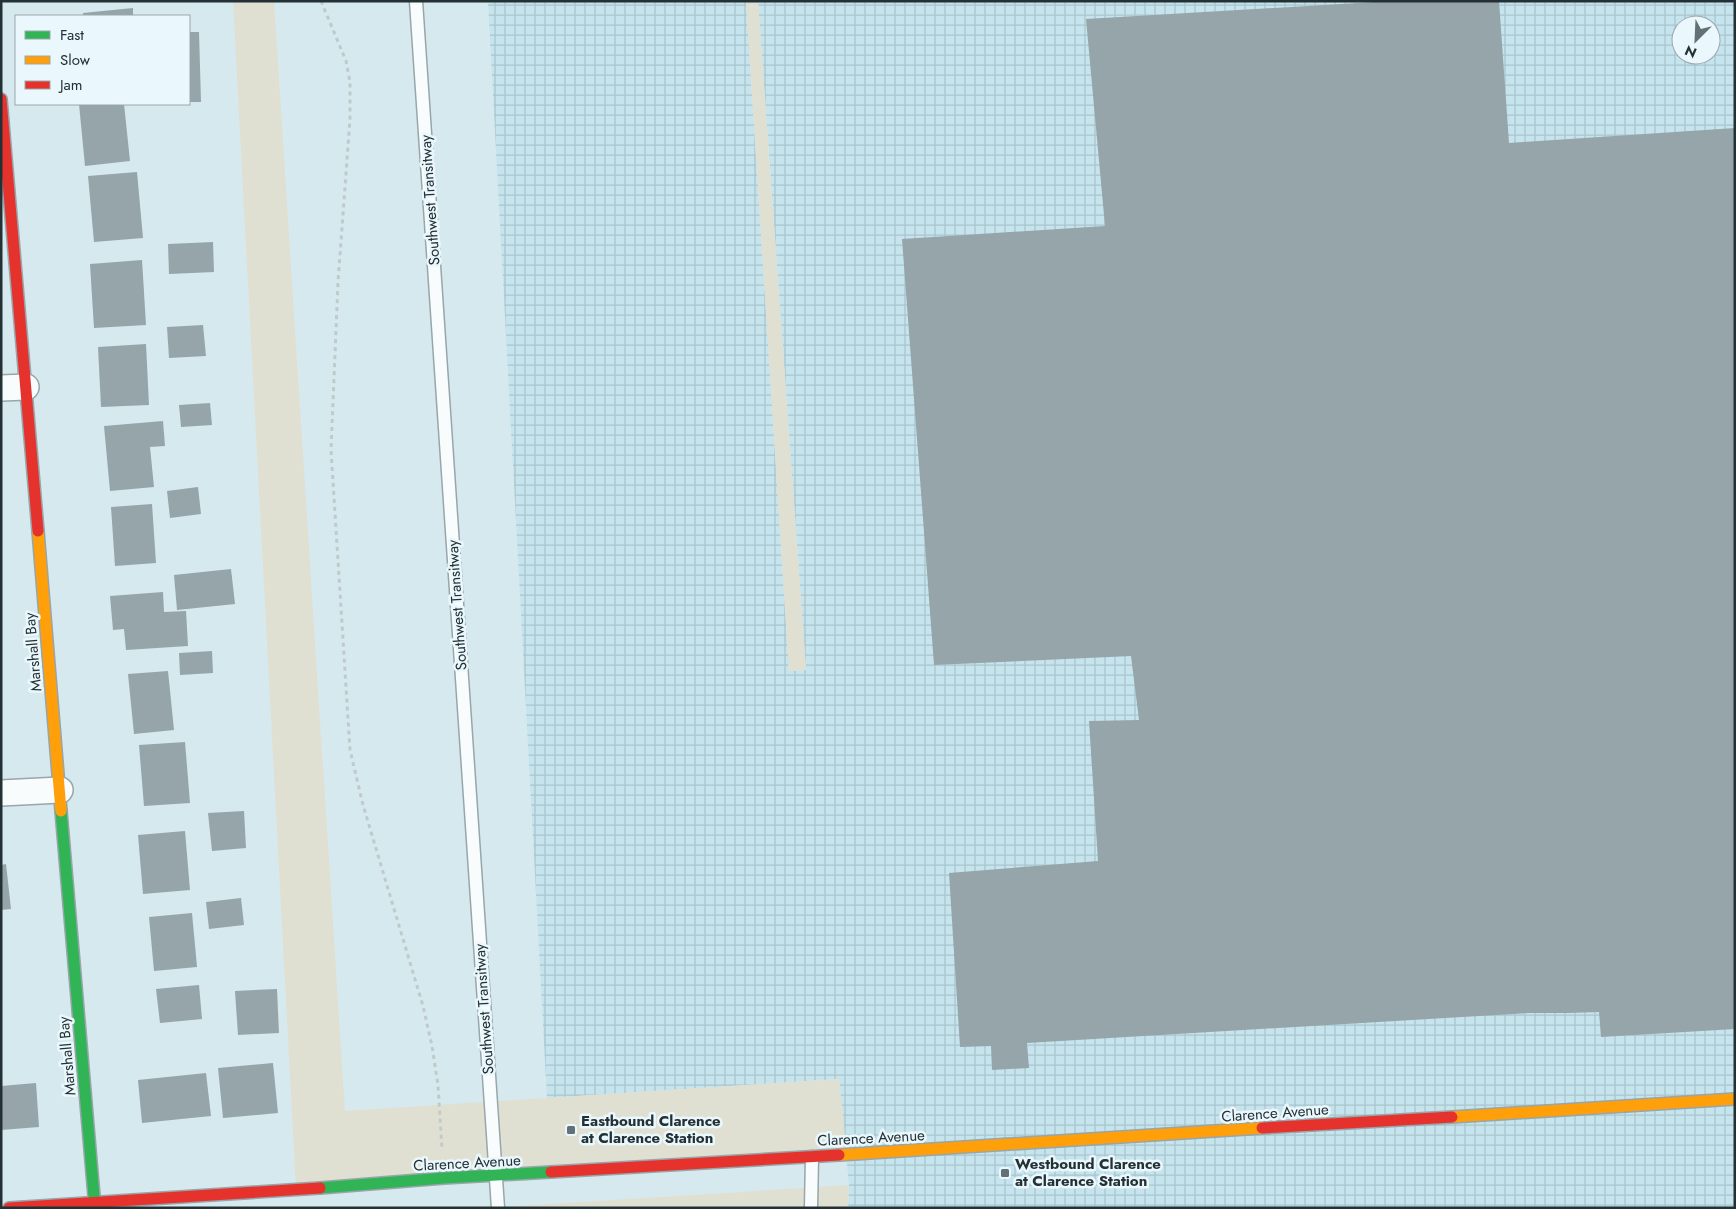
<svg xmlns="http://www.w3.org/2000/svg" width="1736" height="1209" font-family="Jost,sans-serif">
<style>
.industrial{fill:url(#industrial-grid);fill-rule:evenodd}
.green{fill:#e0e0d2}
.building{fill:#96a5a9}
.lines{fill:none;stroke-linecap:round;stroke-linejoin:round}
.lane-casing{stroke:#97a6aa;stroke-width:15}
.street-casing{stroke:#97a6aa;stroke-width:28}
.fast-casing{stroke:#97a6aa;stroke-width:14}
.slow-casing{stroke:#97a6aa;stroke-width:14}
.jam-casing{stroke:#97a6aa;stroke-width:14}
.path{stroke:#c1cacb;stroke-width:3;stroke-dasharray:4 4;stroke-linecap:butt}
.lane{stroke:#f9fcfc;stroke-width:12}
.street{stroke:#f9fcfc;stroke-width:25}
.fast{stroke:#30b455;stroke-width:11}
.slow{stroke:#ff9f0a;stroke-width:11}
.jam{stroke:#e5322d;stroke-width:11}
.poi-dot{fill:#627175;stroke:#eaf7fc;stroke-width:2}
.labels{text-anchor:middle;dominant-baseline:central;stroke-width:5;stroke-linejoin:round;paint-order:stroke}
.street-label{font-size:15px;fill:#233034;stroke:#eaf7fc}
.poi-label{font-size:15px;font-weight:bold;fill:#233034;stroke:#eaf7fc;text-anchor:start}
</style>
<defs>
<pattern id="industrial-grid" width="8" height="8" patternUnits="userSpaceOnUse" patternTransform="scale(1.25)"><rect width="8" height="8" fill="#c5e4ee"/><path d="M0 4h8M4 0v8" fill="none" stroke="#a9c4cd"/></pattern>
</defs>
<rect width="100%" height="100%" fill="#d6e9ee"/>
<path class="industrial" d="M 488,1 L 746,1 L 789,671 L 806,670 L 758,1 L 1735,1 L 1735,1208 L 848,1208 L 849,1185 L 839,1079 L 547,1098 ZM 1681,25 L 1711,25 L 1711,55 L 1681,55 Z"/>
<g class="green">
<polygon points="233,1 274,1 345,1111 839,1079 847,1155 296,1190"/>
<polygon points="746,1 758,1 806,670 789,671"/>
<polygon points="849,1185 848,1208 486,1208"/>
</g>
<g class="building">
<polygon points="1392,1 1499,1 1509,143 1735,128 1735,1029 1601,1037 1599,1012 1568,1013 1529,1013 1027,1043 1029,1068 992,1070 991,1046 960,1047 949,873 1098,861 1089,721 1139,720 1131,656 934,665 902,239 1105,226 1086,19"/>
<polygon points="133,8 133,16 83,16 83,13"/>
<polygon points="189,32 199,32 201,102 189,102"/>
<polygon points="79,104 124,104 130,161 85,166"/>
<polygon points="137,172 143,238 94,242 88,176"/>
<polygon points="213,242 214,272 169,274 168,244"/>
<polygon points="142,260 146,325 94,328 90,264"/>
<polygon points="203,325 206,356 169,358 167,327"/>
<polygon points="146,344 149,405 101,407 98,347"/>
<polygon points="210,403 212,425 181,427 179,405"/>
<polygon points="163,421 165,446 150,447 154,487 110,491 104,426"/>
<polygon points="198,487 201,514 170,518 167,491"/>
<polygon points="152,504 156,563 115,566 111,507"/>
<polygon points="231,569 235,604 177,610 174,575"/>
<polygon points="163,592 164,612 186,611 188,646 126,650 124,629 113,630 110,596"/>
<polygon points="212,651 213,673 180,675 179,653"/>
<polygon points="168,671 174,730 134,734 128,674"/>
<polygon points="185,742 190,803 144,806 139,745"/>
<polygon points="244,811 246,848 212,851 208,813"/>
<polygon points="185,831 190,890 143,894 138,835"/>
<polygon points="6,864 11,909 1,910 1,865"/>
<polygon points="241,898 244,925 209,929 206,902"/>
<polygon points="192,913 197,967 154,971 149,917"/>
<polygon points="199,985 202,1019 160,1023 156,989"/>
<polygon points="277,989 279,1033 238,1035 235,991"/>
<polygon points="273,1063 278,1113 223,1118 218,1068"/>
<polygon points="206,1073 211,1116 142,1123 138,1080"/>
<polygon points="36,1083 39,1127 1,1130 1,1086"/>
</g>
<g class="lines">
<defs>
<g id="lane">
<polyline points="416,1 498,1208"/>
<polyline points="811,1208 812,1157"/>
</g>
<g id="street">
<polyline points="1,388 26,387"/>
<polyline points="1,793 60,790"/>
</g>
<g id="fast">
<polyline points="61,811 95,1208"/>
<polyline points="320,1188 444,1178 551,1172"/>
</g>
<g id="slow">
<polyline points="38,531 61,811"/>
<polyline points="1452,1117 1735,1099"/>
<polyline points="839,1155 1262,1128"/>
</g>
<g id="jam">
<polyline points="1,99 38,531"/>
<polyline points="1262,1128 1452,1117"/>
<polyline points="551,1172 839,1155"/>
<polyline points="9,1208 320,1188"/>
</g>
</defs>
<use href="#lane" class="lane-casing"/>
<use href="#street" class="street-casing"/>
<use href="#fast" class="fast-casing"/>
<use href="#slow" class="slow-casing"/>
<use href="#jam" class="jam-casing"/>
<polyline class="path" points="321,1 346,61 350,82 350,119 338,282 331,450 350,750 363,805 423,1006 432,1046 438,1085 442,1149"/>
<use href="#lane" class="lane"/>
<use href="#street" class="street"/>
<use href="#fast" class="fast"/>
<use href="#slow" class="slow"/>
<use href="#jam" class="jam"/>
</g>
<g class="poi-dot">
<rect x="566" y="1125" width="10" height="10" rx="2.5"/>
<rect x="1000" y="1168" width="10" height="10" rx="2.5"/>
</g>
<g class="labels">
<g class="street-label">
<text transform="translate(430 200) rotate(-94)">Southwest Transitway</text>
<text transform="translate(457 605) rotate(-94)">Southwest Transitway</text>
<text transform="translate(33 652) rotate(-95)">Marshall Bay</text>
<text transform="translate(484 1009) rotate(-94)">Southwest Transitway</text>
<text transform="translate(67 1056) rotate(-95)">Marshall Bay</text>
<text transform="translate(1275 1113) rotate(-4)">Clarence Avenue</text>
<text transform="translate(871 1138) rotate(-3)">Clarence Avenue</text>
<text transform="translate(467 1163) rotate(-3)">Clarence Avenue</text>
</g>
<g class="poi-label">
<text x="581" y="1121">Eastbound Clarence<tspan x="581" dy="17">at Clarence Station</tspan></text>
<text x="1015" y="1164">Westbound Clarence<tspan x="1015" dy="17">at Clarence Station</tspan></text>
</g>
</g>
<rect width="1736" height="1209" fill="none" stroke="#233034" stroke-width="5"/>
<rect x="15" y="15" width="175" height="90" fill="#eaf7fc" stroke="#9aa7ac"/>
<rect x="25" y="31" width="25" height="8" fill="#30b455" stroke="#9aa7ac"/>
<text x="60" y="40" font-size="15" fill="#233034">Fast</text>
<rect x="25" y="56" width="25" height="8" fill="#ff9f0a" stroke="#9aa7ac"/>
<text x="60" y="65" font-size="15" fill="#233034">Slow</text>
<rect x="25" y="81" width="25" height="8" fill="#e5322d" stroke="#9aa7ac"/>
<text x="60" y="90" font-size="15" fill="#233034">Jam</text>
<g transform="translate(1696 40) rotate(204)"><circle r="24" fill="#eaf7fc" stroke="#9aa7ac"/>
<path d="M0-4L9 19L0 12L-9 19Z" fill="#627175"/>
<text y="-8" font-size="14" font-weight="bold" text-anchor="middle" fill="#233034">N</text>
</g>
</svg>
